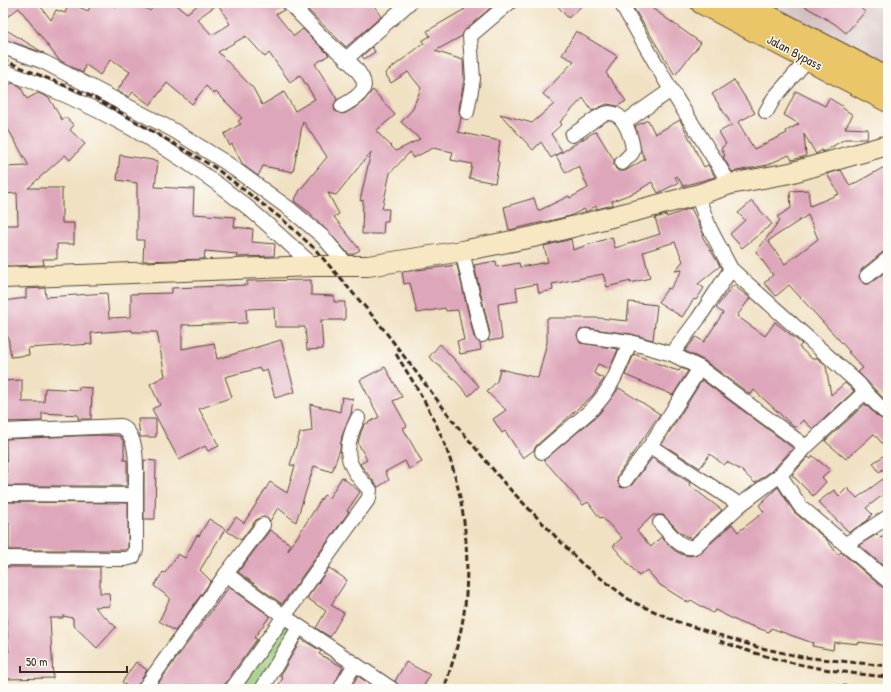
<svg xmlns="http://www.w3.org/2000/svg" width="891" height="692" font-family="'Patrick Hand',sans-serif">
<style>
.industrial{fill:#d2bfc0}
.park{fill:url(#park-dots);stroke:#6a7c4e}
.building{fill:#dea6ba;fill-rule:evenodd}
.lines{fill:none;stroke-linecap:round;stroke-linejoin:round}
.street-casing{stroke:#564537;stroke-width:16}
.secondary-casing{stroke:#564537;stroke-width:22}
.highway-casing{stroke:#564537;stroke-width:24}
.street{stroke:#fff;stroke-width:14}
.secondary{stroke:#f7e8c3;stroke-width:20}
.highway{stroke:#ebc669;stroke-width:22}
.rail{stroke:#3b2a1e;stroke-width:3;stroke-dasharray:6 3;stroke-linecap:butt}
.labels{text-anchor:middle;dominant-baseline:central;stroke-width:3;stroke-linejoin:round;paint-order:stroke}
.street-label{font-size:13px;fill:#3b2a1e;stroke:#fdfcf7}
</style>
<defs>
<pattern id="park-dots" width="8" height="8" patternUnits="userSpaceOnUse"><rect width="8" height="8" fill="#9acd7d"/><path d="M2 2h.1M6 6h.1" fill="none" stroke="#86b06c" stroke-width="1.8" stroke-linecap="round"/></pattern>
</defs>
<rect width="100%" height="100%" fill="#fdfcf7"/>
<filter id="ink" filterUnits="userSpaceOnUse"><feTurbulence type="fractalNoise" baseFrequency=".025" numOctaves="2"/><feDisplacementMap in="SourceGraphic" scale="8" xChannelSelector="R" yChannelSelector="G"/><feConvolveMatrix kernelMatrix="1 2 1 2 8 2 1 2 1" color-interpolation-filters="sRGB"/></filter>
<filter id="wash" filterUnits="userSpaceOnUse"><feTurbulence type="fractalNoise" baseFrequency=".012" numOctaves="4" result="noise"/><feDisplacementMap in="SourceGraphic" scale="16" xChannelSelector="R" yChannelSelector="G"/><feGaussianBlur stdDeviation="0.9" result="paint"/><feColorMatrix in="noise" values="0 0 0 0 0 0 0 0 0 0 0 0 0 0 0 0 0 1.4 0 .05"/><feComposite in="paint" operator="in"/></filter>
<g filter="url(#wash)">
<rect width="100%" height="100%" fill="#f1e1c3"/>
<polygon class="industrial" points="734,3 888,3 888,83"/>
<polygon class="park" points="285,624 291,631 260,689 239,689"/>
<g id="blocks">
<g class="building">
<path d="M 3,3 L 38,3 L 51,20 L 56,10 L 65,13 L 69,3 L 88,11 L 92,3 L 108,3 L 116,7 L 119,3 L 137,3 L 150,11 L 156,3 L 174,3 L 187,13 L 201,3 L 281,3 L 284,10 L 276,14 L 294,36 L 303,29 L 329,55 L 315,64 L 337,99 L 334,106 L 335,111 L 342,114 L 346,113 L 361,104 L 373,90 L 395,115 L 376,131 L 396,151 L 420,139 L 401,122 L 412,110 L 421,88 L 408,72 L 391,83 L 385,73 L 424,43 L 422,41 L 430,36 L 427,31 L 465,9 L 463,8 L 470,3 L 496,3 L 465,30 L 462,36 L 435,51 L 463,60 L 464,79 L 459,110 L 461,118 L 458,132 L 500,141 L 497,161 L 499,162 L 495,183 L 469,178 L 472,164 L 451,160 L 453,152 L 433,148 L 413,158 L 410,152 L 390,173 L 382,209 L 389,209 L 388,221 L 384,221 L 383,234 L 362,234 L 363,200 L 360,201 L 371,152 L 336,195 L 328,193 L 339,214 L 334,217 L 360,250 L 353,254 L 349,254 L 310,213 L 294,201 L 300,190 L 327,157 L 303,121 L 293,172 L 263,166 L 258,176 L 243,165 L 232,144 L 230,146 L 224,134 L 241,124 L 238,121 L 242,118 L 216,92 L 214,94 L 206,86 L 192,104 L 167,83 L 150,105 L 133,92 L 129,97 L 117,91 L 130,72 L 111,59 L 100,75 L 85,64 L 83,73 L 59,60 L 19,8 L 3,20 ZM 218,4 L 230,24 L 212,35 L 197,19 ZM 246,36 L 265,57 L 269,53 L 290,82 L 300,75 L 315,99 L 295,111 L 284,92 L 262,105 L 253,88 L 218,52 Z"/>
<polygon points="301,3 373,3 381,17 346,47"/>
<polygon points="555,3 585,3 568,18"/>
<polygon points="637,3 645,3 701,43 675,75 633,7"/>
<polygon points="799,3 855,3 865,12 846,33 835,24"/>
<polygon points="3,28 44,53 3,39"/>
<polygon points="576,31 617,56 606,73 626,101 618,106 607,104 592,111 583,98 560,122 562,124 551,134 562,151 551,158 541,142 533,150 500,114 532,123 554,104 543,94 574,61 562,55"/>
<polygon points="372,47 375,52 364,59 362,56"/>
<polygon points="734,80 755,113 738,122 754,149 787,133 786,131 799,124 784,115 796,91 825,106 829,98 842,106 841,107 853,115 845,128 868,129 867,139 845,139 823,152 822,150 816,154 804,134 806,156 792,160 789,155 767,165 732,172 723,157 725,156 721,148 726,144 719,132 732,125 712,94"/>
<polygon points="12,83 20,86 27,99 38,93 49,98 62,120 65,117 74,125 70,130 85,144 70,160 65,155 28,188 62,188 62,223 74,223 74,244 57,244 57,259 43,259 44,265 4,266 3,225 18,225 17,193 3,194 3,167 29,166 3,120 3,115 7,113 3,105 3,89"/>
<polygon points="648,120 655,134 680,120 704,167 708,165 715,177 683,186 677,176 675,177 678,183 658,193 652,182 636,192 612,201 613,205 597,209 596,206 586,212 584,209 570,216 509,230 504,207 534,198 538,211 569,196 570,198 588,188 579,166 566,173 556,156 596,131 614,160 614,165 616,169 619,171 625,171 645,159 641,151 635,126"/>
<polygon points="120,155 158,161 155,187 194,189 193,214 235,217 234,227 253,229 252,242 275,244 274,256 236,257 237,254 205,251 204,259 143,261 144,240 137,240 137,183 117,180"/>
<path d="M 888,165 L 888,251 L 883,252 L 862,269 L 859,277 L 864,284 L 869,284 L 888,270 L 888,403 L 858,372 L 863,368 L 848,352 L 850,352 L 789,285 L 776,296 L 764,283 L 773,275 L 756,252 L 780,220 L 777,217 L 791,208 L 790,191 L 808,190 L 810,206 L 839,194 L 827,174 L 841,170 L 850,186 ZM 808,215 L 818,239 L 785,264 L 768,241 Z"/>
<polygon points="752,201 772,224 742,248 730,234 745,220 738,213"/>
<polygon points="691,208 704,235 702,236 720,266 698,284 704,288 696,300 694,299 682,317 658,302 668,288 670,289 682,270 675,271 683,261 675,242 643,252 650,278 630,283 631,281 607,287 603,274 552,284 553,290 539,293 537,284 516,288 518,301 498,304 502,339 488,341 490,333 474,265 496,261 497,267 519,263 520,267 548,262 544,246 571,239 573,250 612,237 615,248 660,234 655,218 666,215 667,217"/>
<polygon points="457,265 474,337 480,343 481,350 460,354 457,341 464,340 458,310 446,311 445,308 417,313 410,283 404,284 402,272"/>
<polygon points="311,280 311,295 334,296 334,302 345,302 345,320 321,320 323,349 307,350 305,327 275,327 274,308 246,309 247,323 182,325 182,349 214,343 217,359 281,340 295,392 275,398 267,369 261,371 260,368 225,377 232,397 199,409 219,446 208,451 205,446 179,460 152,409 160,405 150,384 165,376 157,332 132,332 132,330 91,333 92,344 28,348 29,355 11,357 8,337 3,337 3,301 26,298 26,289 45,288 46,297 107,293 109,318 131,317 131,294 172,293 172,288 247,285 247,281"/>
<polygon points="733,285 750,298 737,316 765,336 775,322 802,344 799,347 812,359 817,358 826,366 831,395 845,383 854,391 813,429 803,420 795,428 754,390 751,395 705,361 685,351 696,337 704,342 723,313 716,308"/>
<polygon points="629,302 657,305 653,340 631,334 586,328 579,331 577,335 580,343 618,349 615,357 609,369 598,364 594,373 604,379 592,396 536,446 534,450 523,458 505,431 502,433 493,419 506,410 487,392 497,381 500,369 538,378 547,342 547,318 599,318 627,321"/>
<polygon points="440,344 479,386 469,396 452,377 429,357"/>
<polygon points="634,354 669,368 679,371 681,368 688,371 673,395 625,375"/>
<polygon points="385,367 402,397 393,401 407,426 403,428 422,462 409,469 405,461 385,472 389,480 378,487 360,464 367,460 358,443 361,432 364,425 379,417 360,380"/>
<polygon points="22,380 22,402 44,402 45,388 79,390 79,387 92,388 91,419 78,419 78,415 42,413 42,421 3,422 3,381"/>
<polygon points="702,380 793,448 774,469 755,483 741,470 727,462 724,465 710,454 700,468 662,444"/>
<polygon points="619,388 660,414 618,475 617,479 620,487 624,488 632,485 652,458 690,483 689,485 722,510 691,539 681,533 663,515 653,515 637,531 651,547 661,537 674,550 681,554 689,556 699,554 732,524 738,532 764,512 759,505 778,487 794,512 827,540 838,555 841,552 882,587 888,589 888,646 859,642 859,644 839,642 838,643 834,642 833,650 812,646 813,643 793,636 771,628 769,632 746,624 745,625 715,610 713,613 691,600 689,603 660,585 647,570 639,576 613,546 622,538 602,517 600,518 588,502 583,505 544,460 598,415"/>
<polygon points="342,397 353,399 351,414 342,436 340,449 332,472 314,466 296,522 278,508 270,521 264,517 256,520 241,540 227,531 236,517 244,523 270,482 287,493 295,466 290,465 300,433 312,431 310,404 340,412"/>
<polygon points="865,404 878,417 882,419 888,418 888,450 874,434 846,459 825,441"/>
<polygon points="138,419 156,419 156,437 140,437"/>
<polygon points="100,435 120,436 124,442 124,460 127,460 127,486 7,486 6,439"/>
<polygon points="888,453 888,466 879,472 873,463"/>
<polygon points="813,456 830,470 822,477 826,482 813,496 792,475 808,457 811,459"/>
<polygon points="144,460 156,461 155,519 144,519"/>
<polygon points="342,477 360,492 347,511 349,512 282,604 238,572 270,530 290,544 288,551 324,495 329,498"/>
<polygon points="883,479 888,486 888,491 866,508 872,514 867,521 849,532 818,502 834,490 839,496 847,488 857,498"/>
<polygon points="3,502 128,503 128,548 124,550 9,550 9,523 3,523"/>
<polygon points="209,519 225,529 200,570 211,581 175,631 159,621 170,598 154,586 163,572 165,573 178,554 185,558 197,535 199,536"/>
<polygon points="888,533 888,570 859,545 877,534 881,538"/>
<polygon points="5,567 100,567 100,593 109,593 110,606 94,607 116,627 97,648 73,625 73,618 63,616 63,618 50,618 53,678 6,679 6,652 9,652 5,607"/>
<polygon points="329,568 347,580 331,605 344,613 330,637 316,628 326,611 307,598"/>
<polygon points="229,587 270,616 254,638 257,639 221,689 154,689"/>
<polygon points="301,639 321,651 319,654 343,667 332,689 276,689 283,678 280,676"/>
<polygon points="136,662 147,670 136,689 131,689 122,682"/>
<polygon points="406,662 430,675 422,689 400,689 395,681"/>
<polygon points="358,676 377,689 350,689"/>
</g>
</g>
</g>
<g filter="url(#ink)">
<use href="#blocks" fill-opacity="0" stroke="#564537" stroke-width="1"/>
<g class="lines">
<defs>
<g id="street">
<path d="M 289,3 C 301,15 312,27 324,39 C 334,49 364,70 364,85 C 364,94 349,102 342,106"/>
<polyline points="621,3 671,90 730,184"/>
<polyline points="3,47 44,62 173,130 225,162 291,210 323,237 349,267"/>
<polyline points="346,59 409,3"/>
<path d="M 3,71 C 90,100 174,148 246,206 C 269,225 291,246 314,266"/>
<polyline points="467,112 473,79 470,36 509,3"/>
<polyline points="766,112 774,98 809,58"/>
<polyline points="625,122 671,90"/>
<path d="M 572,135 C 582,130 594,118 604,114 C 623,107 631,136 633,149 L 632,153 L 622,163"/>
<polyline points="462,251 482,335"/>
<polyline points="867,276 888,259"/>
<polyline points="585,336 630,342 672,354 700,368 806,447 865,392 859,384 731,269 710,229 697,195"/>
<polyline points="672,354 698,319 731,269"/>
<polyline points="865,392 884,411"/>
<path d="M 3,431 L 121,426 C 141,437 135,474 136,495 L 3,494"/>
<polyline points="650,446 740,505"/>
<path d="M 542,452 C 558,437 576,424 592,409 C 611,391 620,366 630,342"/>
<polyline points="780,475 800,506 888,581"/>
<polyline points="625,480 650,446 700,368"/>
<path d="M 660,523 C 669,532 680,550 694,547 L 740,505 L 780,475 L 806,447"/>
<polyline points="846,544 888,517"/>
<polyline points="3,558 125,559 133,557 136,550 136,495"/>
<polyline points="226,574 263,525"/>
<polyline points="144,689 226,574 285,617 392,689"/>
<path d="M 232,689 L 369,498 L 370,490 C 345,465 342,449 358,418"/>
<polyline points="262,689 299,627"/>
<polyline points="340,689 355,664"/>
</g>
<polyline id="secondary" points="3,278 314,266 368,266 462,251 533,237 697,195 730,184 790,173 888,145"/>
<g id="highway">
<polyline points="702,3 888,101"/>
<polyline points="743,3 888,79"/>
</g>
</defs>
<use href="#street" class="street-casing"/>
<use href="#secondary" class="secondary-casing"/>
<use href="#highway" class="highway-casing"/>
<use href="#street" class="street"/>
<use href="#secondary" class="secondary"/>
<use href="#highway" class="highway"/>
<g class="rail">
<polyline points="3,60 95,98 214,167 282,219 314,248 378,322 454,422 505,484 582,564 631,601 678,622 757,647 802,657 888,666"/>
<path d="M 396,354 C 408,374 421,393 431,414 C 460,470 470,532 466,594 C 464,626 454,659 444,689"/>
<path d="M 720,641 C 774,662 831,672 888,677"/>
<polyline points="807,689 840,686 887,689"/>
</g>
</g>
</g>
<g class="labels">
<g class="street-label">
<text transform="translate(795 52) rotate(28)">Jalan Bypass</text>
</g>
</g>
<rect width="891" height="692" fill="none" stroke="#fdfcf7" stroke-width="16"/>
<path d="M20 666v6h107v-6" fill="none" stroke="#3b2a1e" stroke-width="2"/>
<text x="26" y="666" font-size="12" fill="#3b2a1e" stroke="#fdfcf7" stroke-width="3" paint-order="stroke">50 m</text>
</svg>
